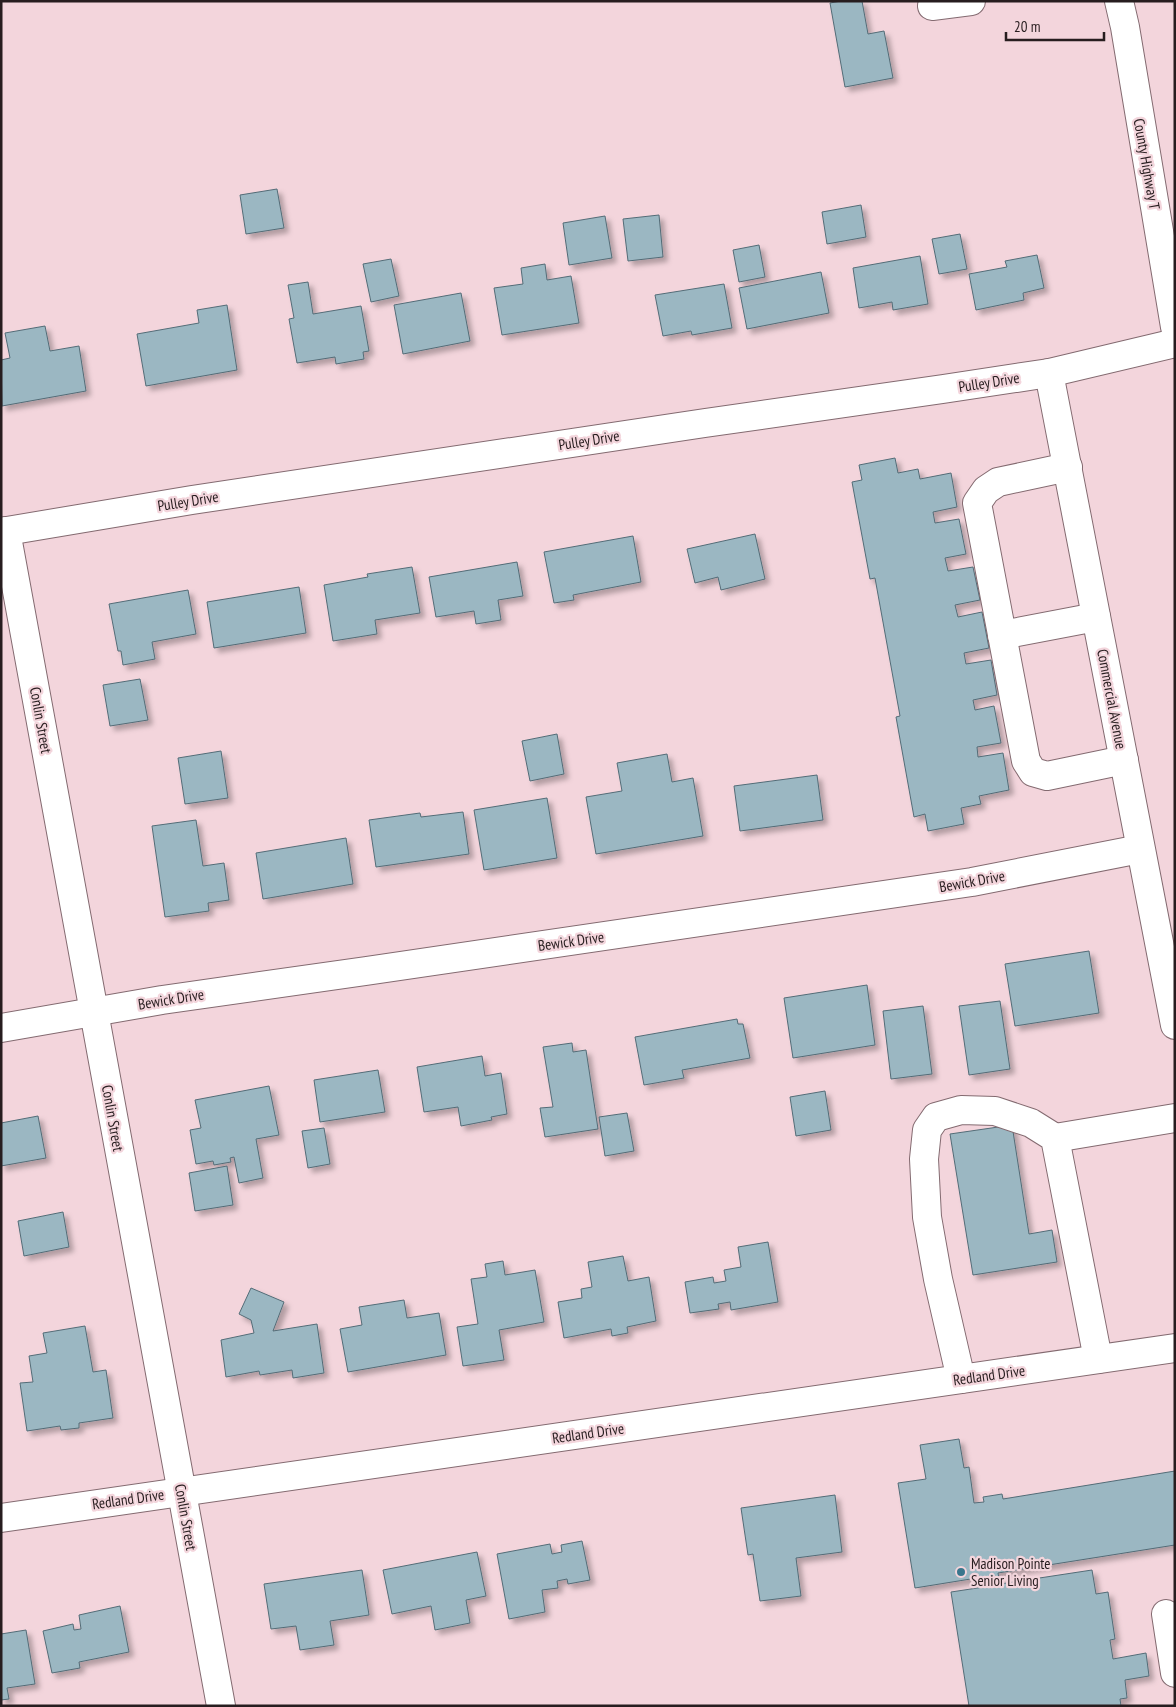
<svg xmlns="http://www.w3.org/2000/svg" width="1176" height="1707" font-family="'PT Sans Narrow',sans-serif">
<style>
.building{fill:#9bb7c2;stroke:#536c77;filter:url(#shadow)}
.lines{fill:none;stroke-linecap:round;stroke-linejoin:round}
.minor-casing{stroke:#836a70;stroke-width:30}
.major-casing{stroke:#836a70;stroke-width:30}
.minor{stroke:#fff;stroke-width:28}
.major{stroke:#fff;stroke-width:28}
.poi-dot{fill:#39768d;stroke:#f3d5dc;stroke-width:2}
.labels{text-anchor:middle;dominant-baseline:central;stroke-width:4.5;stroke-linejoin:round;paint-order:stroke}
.street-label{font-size:15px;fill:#271d1f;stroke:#f3d5dc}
.poi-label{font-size:15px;fill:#271d1f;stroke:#f3d5dc;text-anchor:start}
</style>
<defs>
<filter id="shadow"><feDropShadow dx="4.5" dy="4.5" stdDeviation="2.5" flood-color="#0004"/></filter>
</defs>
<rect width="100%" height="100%" fill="#f3d5dc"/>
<g class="building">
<polygon points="841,1 862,1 868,34 884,31 893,78 845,87 830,3"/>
<polygon points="277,189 284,228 246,234 240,195"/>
<polygon points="861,205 866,237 827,244 822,212"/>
<polygon points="659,215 663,257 628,261 623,219"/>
<polygon points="605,216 612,258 569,265 563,223"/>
<polygon points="960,234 967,269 939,274 932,239"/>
<polygon points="759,245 765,277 739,282 733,250"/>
<polygon points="1037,255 1044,288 1023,293 1024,300 976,310 969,274 1007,267 1005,261"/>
<polygon points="920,256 928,304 893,310 892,302 859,308 853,268"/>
<polygon points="391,259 399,296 371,302 363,264"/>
<polygon points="545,264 547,280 571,276 579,323 502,335 494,288 523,284 521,268"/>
<polygon points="821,272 829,313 747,329 739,288"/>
<polygon points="308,282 313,314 361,306 369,351 363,352 364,359 336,364 335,357 297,363 289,319 294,318 288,285"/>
<polygon points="724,284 732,328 692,335 691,331 663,336 655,295"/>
<polygon points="461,293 470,341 403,354 394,305"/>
<polygon points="227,305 237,370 146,386 137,334 199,323 197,310"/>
<polygon points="45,326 50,351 79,346 86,391 2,406 1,360 10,358 5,333"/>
<polygon points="895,458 898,473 918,469 920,479 951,473 957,507 933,512 935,523 959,519 966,554 945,558 948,571 973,567 980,600 955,605 958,617 982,612 989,648 964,653 966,664 991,660 997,695 973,700 975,710 994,706 1001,743 977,747 978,757 1003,753 1009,790 979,796 981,804 961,808 964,824 928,831 925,814 914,817 896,717 900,716 875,578 870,579 852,482 862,480 859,465"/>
<polygon points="755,534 765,579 721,590 718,577 695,583 687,549"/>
<polygon points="633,536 641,582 573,595 574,600 554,603 544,552"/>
<polygon points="517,562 523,596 498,600 501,620 476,624 474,611 436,617 429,577"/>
<polygon points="412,567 420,613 375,620 377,634 333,641 324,585 368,577 367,574"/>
<polygon points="299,587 306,633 214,648 207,602"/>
<polygon points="188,590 196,634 152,642 155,659 123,665 121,651 118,651 109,604"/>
<polygon points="140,679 148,720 110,726 103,685"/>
<polygon points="557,734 564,774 530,781 522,741"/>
<polygon points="221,751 228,798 185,804 178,758"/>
<polygon points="667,754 672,782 693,778 703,836 596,854 586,797 622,791 617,763"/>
<polygon points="817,775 823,820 740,831 734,786"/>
<polygon points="547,798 557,858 484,870 474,810"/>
<polygon points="463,812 469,854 376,867 369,820 420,813 421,817"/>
<polygon points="196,820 203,866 224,863 229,900 208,903 209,911 165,917 152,826"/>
<polygon points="346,838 353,884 263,899 256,853"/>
<polygon points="1089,951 1099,1013 1015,1026 1005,964"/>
<polygon points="867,985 875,1045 793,1058 784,998"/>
<polygon points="1000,1001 1010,1069 969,1075 959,1006"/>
<polygon points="923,1006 932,1074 891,1079 883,1011"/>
<polygon points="737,1019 738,1024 743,1024 750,1058 682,1070 684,1078 644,1085 635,1037"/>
<polygon points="572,1043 573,1052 586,1050 598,1129 545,1137 540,1108 553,1107 543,1047"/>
<polygon points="482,1056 485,1076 501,1073 507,1114 491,1117 492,1120 461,1126 458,1107 424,1112 417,1067"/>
<polygon points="378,1070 385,1112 320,1122 314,1080"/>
<polygon points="269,1086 279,1135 256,1139 263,1178 239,1183 234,1157 230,1158 231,1162 214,1165 213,1161 196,1164 190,1130 201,1128 195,1100"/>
<polygon points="825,1091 831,1130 796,1136 790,1097"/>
<polygon points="627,1113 634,1151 605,1156 599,1117"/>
<polygon points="38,1116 46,1158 1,1166 1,1123"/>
<polygon points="1012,1125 1029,1234 1052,1230 1057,1262 973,1275 950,1134"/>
<polygon points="324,1128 330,1164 308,1168 302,1131"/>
<polygon points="227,1166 233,1205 195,1211 189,1173"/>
<polygon points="63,1212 69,1247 24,1256 18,1221"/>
<polygon points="768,1242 778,1302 731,1310 730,1302 718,1304 719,1309 690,1313 685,1282 713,1277 714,1283 726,1281 724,1270 741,1267 738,1247"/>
<polygon points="623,1256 628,1281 649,1277 656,1321 627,1327 628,1333 612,1336 611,1329 564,1338 558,1302 582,1298 581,1289 592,1287 588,1262"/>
<polygon points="503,1261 505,1275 535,1270 544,1322 499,1330 504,1360 463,1366 457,1327 478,1324 471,1279 487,1277 485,1264"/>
<polygon points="251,1288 284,1302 273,1331 317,1324 324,1373 293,1378 292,1370 260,1375 259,1371 226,1377 221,1340 254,1333 251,1320 239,1314"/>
<polygon points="404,1300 407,1318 439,1313 446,1355 348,1372 340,1329 362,1325 359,1307"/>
<polygon points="85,1326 93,1372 106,1370 113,1418 79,1423 79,1428 61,1430 60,1426 27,1431 20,1383 33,1382 29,1356 47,1353 43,1333"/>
<polygon points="959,1439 964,1468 969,1467 974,1503 984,1502 983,1497 1002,1494 1003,1499 1175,1471 1175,1545 998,1573 1000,1584 1092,1570 1096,1594 1108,1592 1115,1639 1110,1640 1113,1659 1146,1653 1149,1676 1125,1680 1127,1698 1120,1699 1121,1706 969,1706 951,1592 984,1587 983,1577 915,1588 898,1483 926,1479 920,1445"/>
<polygon points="835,1495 842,1552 796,1558 801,1596 760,1601 753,1554 748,1555 741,1508"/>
<polygon points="582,1541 590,1580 568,1584 567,1579 557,1581 558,1588 542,1590 545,1612 509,1619 497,1554 550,1544 552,1554 562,1552 561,1545"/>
<polygon points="477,1552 486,1596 466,1600 470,1623 435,1630 431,1606 392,1614 383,1570"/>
<polygon points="362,1570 369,1615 330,1621 334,1645 300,1650 296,1626 271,1629 264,1584"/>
<polygon points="120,1606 129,1652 79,1662 80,1668 52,1673 43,1631 73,1624 74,1630 81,1629 79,1615"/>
<polygon points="26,1630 35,1684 7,1688 9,1699 1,1700 1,1634"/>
</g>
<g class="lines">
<defs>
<g id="minor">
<polyline points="932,6 971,1"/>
<polyline points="1049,373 1175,1025"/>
<polyline points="1068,467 998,482 986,490 977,503 1026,761 1033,772 1047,776 1124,760"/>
<polyline points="6,531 221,1706"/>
<polyline points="1,532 192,500 705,423 943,389 1049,373 1175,343"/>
<polyline points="1002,635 1096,617"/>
<polyline points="1,1028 162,1000 366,971 972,882 1140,849"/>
<polyline points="1055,1138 1175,1118"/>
<polyline points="961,1379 938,1279 927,1217 924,1159 927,1130 936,1117 961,1110 995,1111 1031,1123 1055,1138 1098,1359"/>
<polyline points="1,1518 1175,1348"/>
<polyline points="1166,1614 1175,1673"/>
</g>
<polyline id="major" points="1119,1 1125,27 1175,327"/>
</defs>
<use href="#minor" class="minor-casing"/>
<use href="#major" class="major-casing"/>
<use href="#minor" class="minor"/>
<use href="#major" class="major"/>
</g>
<circle class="poi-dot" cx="961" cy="1572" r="5"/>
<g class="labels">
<g class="street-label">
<text transform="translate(1147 164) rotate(80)">County Highway T</text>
<text transform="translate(989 382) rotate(-9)">Pulley Drive</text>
<text transform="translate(589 440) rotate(-9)">Pulley Drive</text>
<text transform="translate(188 501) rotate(-9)">Pulley Drive</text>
<text transform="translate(1112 699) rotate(79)">Commercial Avenue</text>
<text transform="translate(41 720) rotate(80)">Conlin Street</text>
<text transform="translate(972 881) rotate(-10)">Bewick Drive</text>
<text transform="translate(571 941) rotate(-8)">Bewick Drive</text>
<text transform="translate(171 999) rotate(-9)">Bewick Drive</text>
<text transform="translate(113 1118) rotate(80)">Conlin Street</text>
<text transform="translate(989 1375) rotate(-8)">Redland Drive</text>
<text transform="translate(588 1433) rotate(-8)">Redland Drive</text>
<text transform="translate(128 1499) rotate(-8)">Redland Drive</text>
<text transform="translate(186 1517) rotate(80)">Conlin Street</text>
</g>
<g class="poi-label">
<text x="971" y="1563">Madison Pointe<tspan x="971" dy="17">Senior Living</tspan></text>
</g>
</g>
<rect width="1176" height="1707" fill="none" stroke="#271d1f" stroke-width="5"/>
<path d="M1006 32v8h98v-8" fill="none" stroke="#271d1f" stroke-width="2.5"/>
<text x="1014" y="32" font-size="15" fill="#271d1f" stroke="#f3d5dc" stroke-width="4" paint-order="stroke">20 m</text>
</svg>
